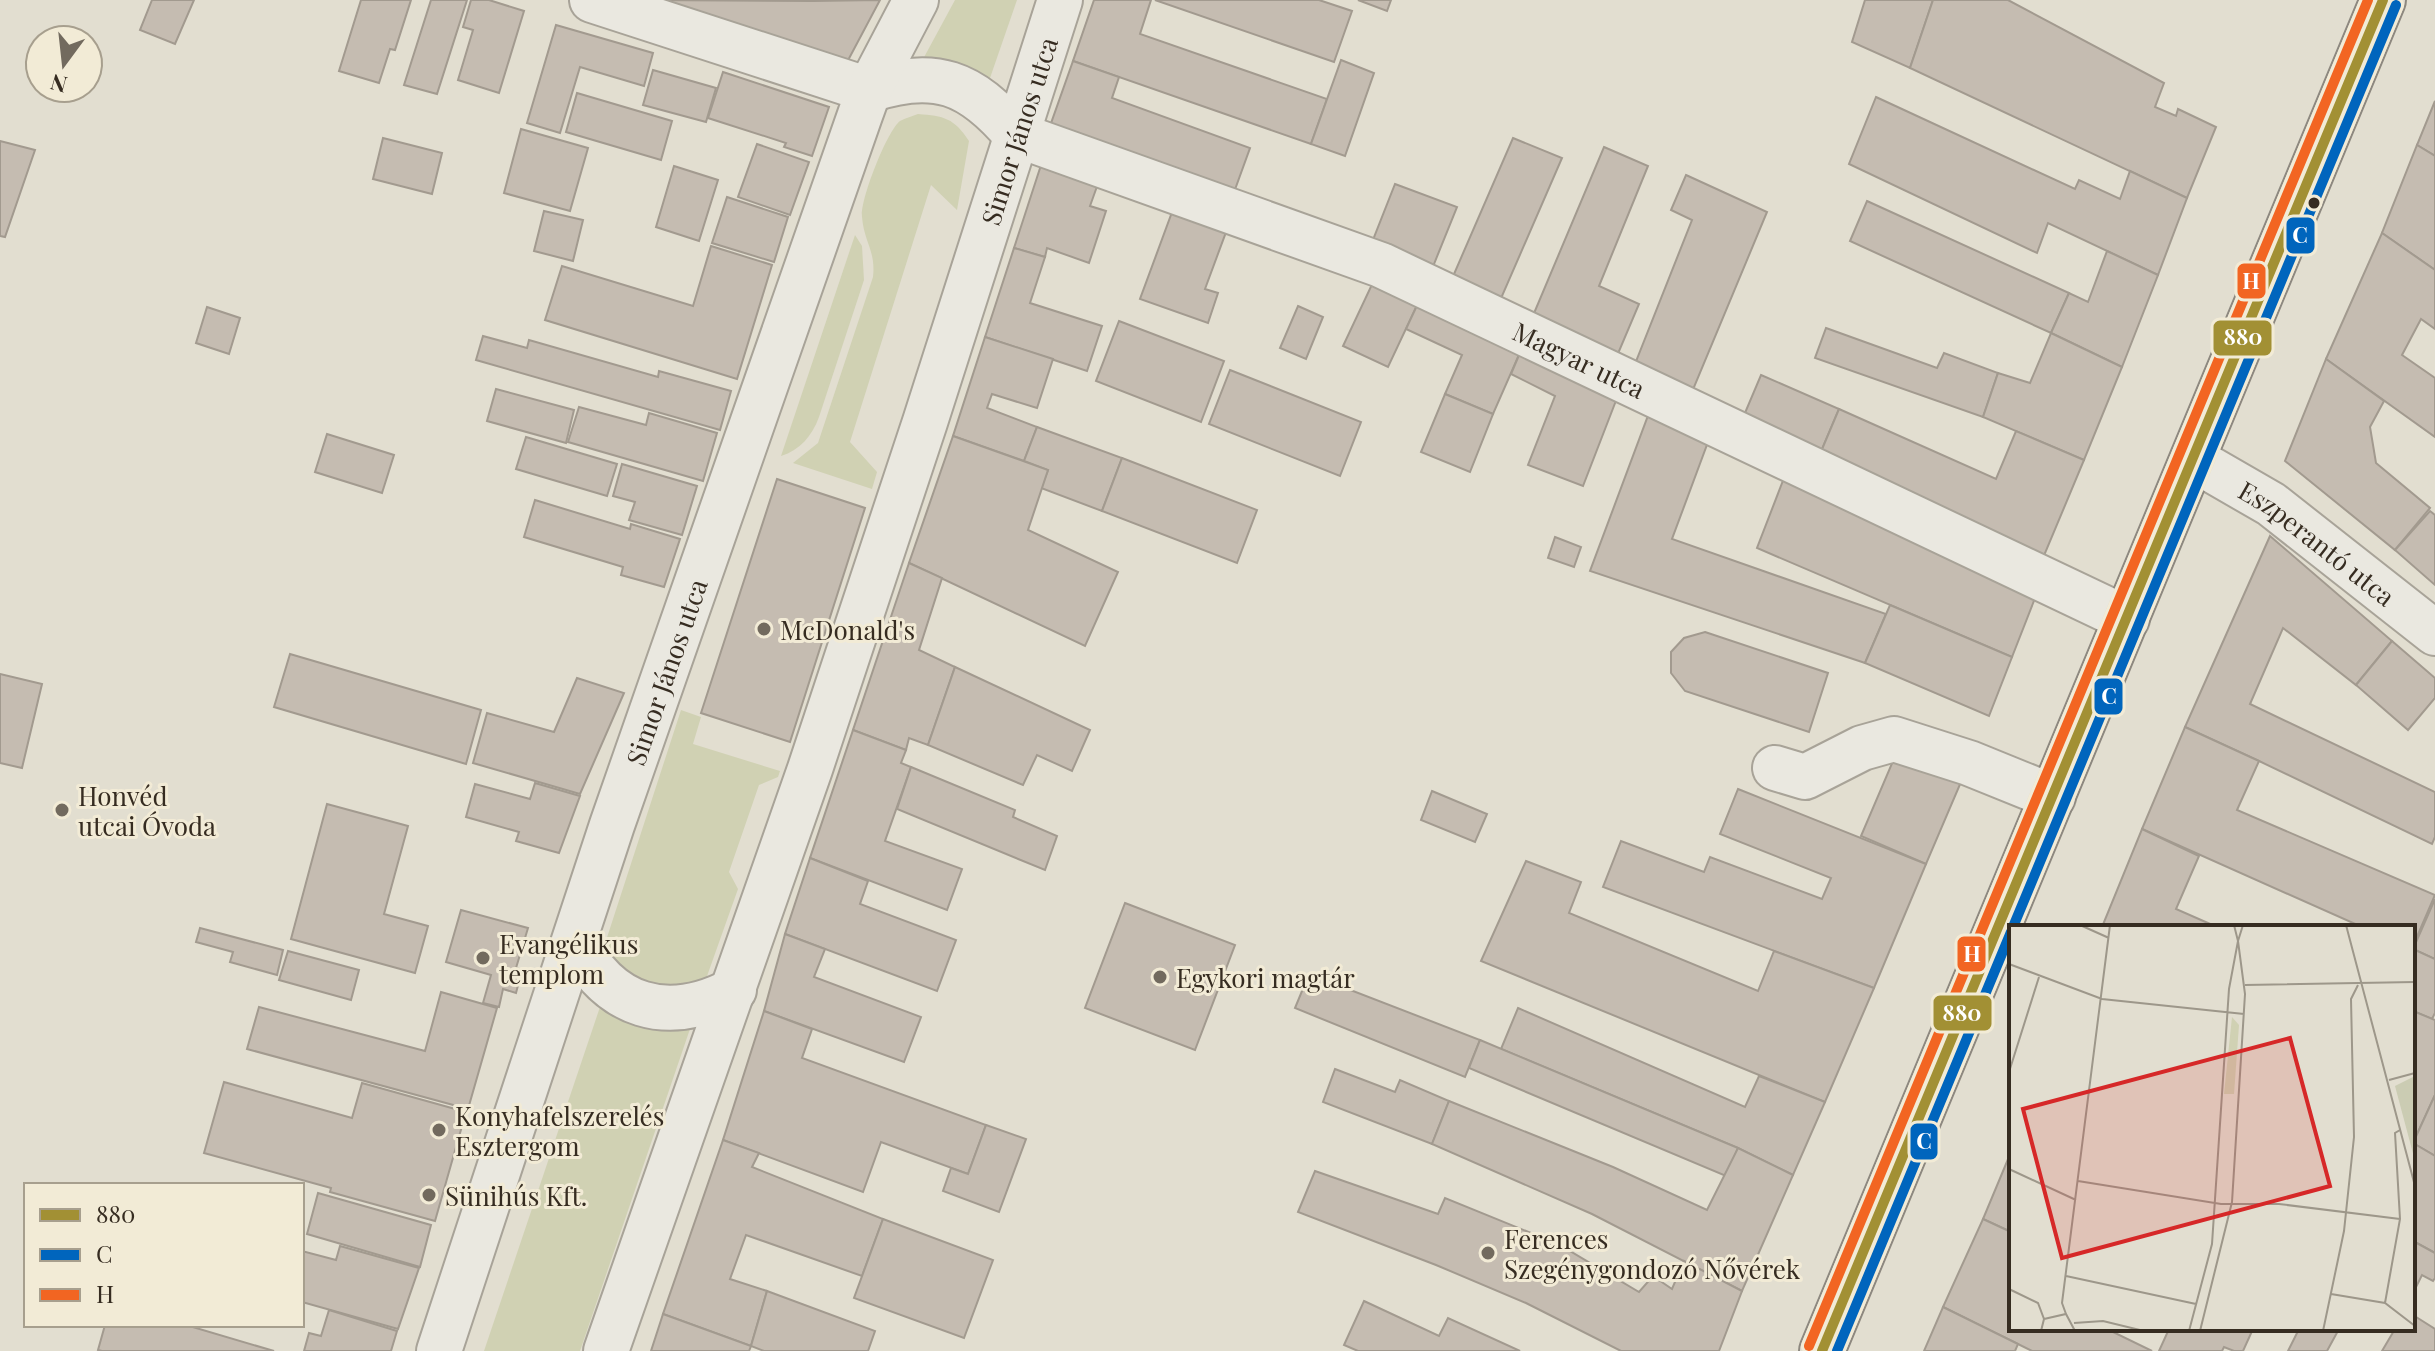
<svg xmlns="http://www.w3.org/2000/svg" width="2435" height="1351" font-family="'Playfair Display',serif">
<style>
.green{fill:#d0d1b3}
.building{fill:#c5bcb1;stroke:#a29a8f;stroke-width:2}
.lines{fill:none;stroke-linecap:round;stroke-linejoin:round}
.minor-casing{stroke:#a8a398;stroke-width:48}
.major-casing{stroke:#8d887f;stroke-width:48}
.minor{stroke:#eae8e0;stroke-width:44}
.major{stroke:#e2ded2;stroke-width:44}
.bus-1-casing{stroke:#f2ebd6;stroke-width:16}
.bus-2-casing{stroke:#f2ebd6;stroke-width:16}
.bus-3-casing{stroke:#f2ebd6;stroke-width:16}
.bus-1{stroke:#a29034;stroke-width:10}
.bus-2{stroke:#0065bd;stroke-width:10}
.bus-3{stroke:#f26522;stroke-width:10}
.bus-dot{fill:#362c21;stroke:#f2ebd6;stroke-width:3}
.poi-dot{fill:#726a5e;stroke:#f2ebd6;stroke-width:3}
.labels{text-anchor:middle;dominant-baseline:central;stroke-width:6;stroke-linejoin:round;paint-order:stroke}
.street-label{font-size:26px;fill:#362c21;stroke:#f2ebd6}
.poi-label{font-size:26px;fill:#362c21;stroke:#f2ebd6;text-anchor:start}
.inset-road{fill:none;stroke:#9d978a;stroke-width:2}
.view{fill:#d62828;fill-opacity:0.15;stroke:#d62828;stroke-width:4}
.inset-edge{fill:none;stroke:#362c21;stroke-width:4}
.line-badge{stroke:#f2ebd6;stroke-width:3}
.badge-label{font-size:22px;text-anchor:middle;font-weight:bold;fill:#fff}
</style>
<rect width="100%" height="100%" fill="#e2ded0"/>
<g class="green">
<polygon points="955,0 1017,0 990,78 976,82 922,61"/>
<path d="M 918,114 C 944,116 954,118 969,141 L 957,210 L 931,185 L 850,442 L 877,472 L 872,489 L 793,463 L 818,443 L 873,277 C 876,251 864,242 862,217 C 860,200 887,131 900,121 C 905,118 913,116 918,114 Z"/>
<path d="M 855,235 L 862,246 L 864,280 L 819,417 C 812,436 800,450 781,456 Z"/>
<polygon points="681,710 701,717 693,744 780,771 778,777 759,785 729,872 738,889 701,993 659,993 600,959"/>
<polygon points="602,1001 691,1026 580,1351 484,1351"/>
</g>
<g class="building">
<polygon points="152,0 194,0 175,44 140,30"/>
<polygon points="361,0 411,0 395,50 390,49 379,83 339,71"/>
<polygon points="431,0 467,0 437,94 404,85"/>
<polygon points="471,0 489,0 524,11 499,93 458,80 473,30 463,27"/>
<polygon points="645,0 813,1 880,0 845,66"/>
<polygon points="1094,0 1151,0 1140,34 1327,99 1311,144 1073,61"/>
<polygon points="1155,0 1319,0 1352,11 1334,62"/>
<polygon points="1358,0 1391,0 1387,11"/>
<polygon points="1865,0 1933,0 1910,68 1852,42"/>
<polygon points="1933,0 2008,0 2164,83 2155,107 2176,116 2178,109 2216,127 2187,198 1910,68"/>
<polygon points="556,25 653,53 644,86 580,67 560,133 527,123"/>
<polygon points="1341,60 1374,73 1345,156 1311,144"/>
<polygon points="1073,61 1119,77 1112,98 1250,148 1233,195 1049,129"/>
<polygon points="653,70 716,88 706,122 643,105"/>
<polygon points="723,72 829,107 812,156 784,147 786,143 708,118"/>
<polygon points="577,93 672,121 661,160 566,132"/>
<polygon points="1876,97 2075,189 2079,180 2120,199 2130,171 2187,198 2158,275 2048,223 2037,253 1849,164"/>
<polygon points="2435,101 2435,156 2417,145"/>
<polygon points="521,129 588,148 570,211 504,193"/>
<polygon points="383,138 442,153 432,194 373,179"/>
<polygon points="1513,138 1562,158 1499,303 1451,281"/>
<polygon points="0,141 35,150 5,237 0,236"/>
<polygon points="757,144 809,162 790,215 738,197"/>
<polygon points="2417,145 2435,156 2435,270 2382,233"/>
<polygon points="1604,147 1648,166 1599,286 1639,304 1617,356 1532,318"/>
<polygon points="1043,159 1100,178 1090,206 1106,211 1089,263 1047,248 1045,257 1014,248"/>
<polygon points="674,166 718,180 699,241 656,227"/>
<polygon points="1686,175 1767,212 1692,392 1635,364 1692,220 1671,210"/>
<polygon points="1395,184 1457,207 1432,269 1371,245"/>
<polygon points="727,197 788,217 774,262 712,243"/>
<polygon points="1867,201 2069,293 2051,333 1850,241"/>
<polygon points="1175,204 1229,224 1205,289 1218,293 1208,323 1140,299"/>
<polygon points="544,211 583,220 573,261 534,251"/>
<polygon points="2382,233 2435,270 2435,329 2421,319 2402,355 2435,378 2435,437 2326,359"/>
<polygon points="711,246 772,265 737,379 545,320 562,266 693,306"/>
<polygon points="1014,248 1045,257 1030,303 1102,326 1087,371 985,337"/>
<polygon points="2107,251 2158,275 2122,367 2051,333 2069,293 2088,302"/>
<polygon points="1375,278 1420,299 1388,367 1343,346"/>
<polygon points="1420,299 1522,348 1493,414 1445,394 1462,355 1406,329"/>
<polygon points="1298,306 1323,317 1306,359 1280,348"/>
<polygon points="207,307 240,318 229,354 196,343"/>
<polygon points="1119,321 1224,361 1201,422 1096,381"/>
<polygon points="1826,328 1937,368 1944,353 1998,373 1983,417 1815,358"/>
<polygon points="2051,333 2122,367 2084,460 1983,417 1998,373 2030,383"/>
<polygon points="483,336 527,348 529,340 658,377 659,371 731,391 720,430 476,360"/>
<polygon points="985,337 1053,359 1037,408 992,394 987,408 1037,427 1024,461 953,436"/>
<polygon points="1522,348 1617,398 1583,486 1528,465 1555,396 1511,374"/>
<polygon points="2326,359 2384,401 2370,427 2376,463 2430,508 2395,550 2285,461"/>
<polygon points="1230,370 1361,422 1340,476 1209,424"/>
<polygon points="1761,375 1839,409 1820,454 1742,420"/>
<polygon points="496,389 574,410 566,443 487,421"/>
<polygon points="1445,394 1493,414 1470,472 1421,452"/>
<polygon points="579,407 646,425 649,413 717,433 703,481 568,442"/>
<polygon points="1839,409 1996,479 2016,431 2084,460 2043,558 1820,454"/>
<polygon points="1649,413 1708,442 1672,539 1886,614 1865,663 1590,571"/>
<polygon points="1037,427 1122,458 1102,511 1041,488 1048,470 1024,461"/>
<polygon points="327,434 394,455 382,493 315,472"/>
<polygon points="953,436 1048,470 1028,530 1118,572 1085,646 909,563"/>
<polygon points="526,437 617,464 607,496 516,469"/>
<polygon points="1122,458 1257,510 1237,563 1102,511"/>
<polygon points="622,464 697,486 682,535 629,520 635,502 613,496"/>
<polygon points="1784,478 2037,593 2012,657 1757,548"/>
<polygon points="777,479 865,508 790,742 701,713"/>
<polygon points="535,500 630,529 631,524 680,539 664,587 621,575 623,567 524,537"/>
<polygon points="2430,511 2435,515 2435,585 2395,550"/>
<polygon points="2270,536 2392,641 2356,685 2283,628 2250,704 2435,792 2435,837 2432,844 2259,761 2185,727"/>
<polygon points="1555,537 1581,547 1574,567 1548,558"/>
<polygon points="909,563 942,578 919,650 955,667 928,745 909,738 906,750 853,730"/>
<polygon points="1890,605 2012,657 1989,716 1865,663"/>
<polygon points="1705,632 1828,673 1809,732 1685,691 1671,673 1671,652 1684,638"/>
<polygon points="2392,641 2435,678 2435,698 2408,730 2356,685"/>
<polygon points="290,654 481,710 466,764 274,707"/>
<polygon points="955,667 1090,730 1072,771 1037,755 1023,785 928,745"/>
<polygon points="0,674 42,684 22,768 0,763"/>
<polygon points="577,678 624,693 580,794 473,763 487,713 554,732"/>
<polygon points="2185,727 2259,761 2237,810 2435,895 2413,946 2413,927 2362,927 2142,829"/>
<polygon points="853,730 906,750 901,763 911,767 885,841 962,869 947,910 810,858"/>
<polygon points="1899,747 1964,775 1926,864 1861,836"/>
<polygon points="911,767 1015,810 1013,817 1057,836 1045,870 897,809"/>
<polygon points="535,783 580,796 559,853 516,841 519,832 466,817 475,784 530,799"/>
<polygon points="1738,789 1926,864 1874,988 1603,887 1621,841 1704,872 1710,857 1822,899 1831,878 1720,834"/>
<polygon points="1432,791 1487,814 1475,842 1421,820"/>
<polygon points="327,804 408,826 384,914 428,926 415,973 291,939"/>
<polygon points="2142,829 2199,856 2176,909 2217,927 2102,927"/>
<polygon points="810,858 868,881 860,904 956,940 937,991 785,934"/>
<polygon points="1526,861 1581,882 1569,913 1758,991 1774,951 1874,988 1825,1102 1481,961"/>
<polygon points="2435,899 2435,959 2413,949"/>
<polygon points="1125,903 1235,945 1195,1050 1085,1008"/>
<polygon points="461,910 528,928 516,968 522,970 516,993 503,989 499,1007 483,1003 491,975 446,962"/>
<polygon points="200,928 283,950 277,975 230,962 233,952 196,942"/>
<polygon points="785,934 825,949 814,977 921,1017 904,1062 764,1011"/>
<polygon points="2413,949 2435,959 2435,1013 2432,1019 2413,1011"/>
<polygon points="288,951 359,970 351,1000 279,980"/>
<polygon points="1309,974 1480,1040 1465,1077 1295,1008"/>
<polygon points="441,992 497,1008 468,1109 247,1049 259,1007 425,1051"/>
<polygon points="1518,1008 1745,1107 1759,1076 1825,1102 1793,1175 1738,1148 1501,1049"/>
<polygon points="764,1011 812,1029 802,1058 986,1125 968,1174 881,1142 863,1192 723,1140"/>
<polygon points="2413,1011 2435,1020 2435,1095 2413,1143"/>
<polygon points="1480,1040 1738,1148 1726,1176 1469,1068"/>
<polygon points="1335,1069 1395,1092 1400,1080 1449,1101 1432,1144 1323,1102"/>
<polygon points="224,1082 352,1118 362,1083 466,1112 435,1221 330,1192 331,1188 204,1153"/>
<polygon points="2435,1095 2435,1156 2413,1143"/>
<polygon points="1449,1101 1613,1167 1707,1210 1738,1148 1793,1175 1742,1291 1592,1214 1432,1144"/>
<polygon points="986,1125 1026,1139 999,1212 943,1191 951,1168 968,1174"/>
<polygon points="723,1140 759,1153 752,1167 883,1219 862,1276 746,1235 730,1279 767,1291 751,1346 663,1314"/>
<polygon points="2413,1143 2435,1156 2435,1253 2413,1241"/>
<polygon points="2011,1152 2011,1232 1983,1219"/>
<polygon points="1315,1171 1438,1214 1445,1198 1558,1244 1639,1292 1653,1276 1672,1289 1684,1261 1742,1291 1719,1351 1621,1351 1526,1303 1436,1265 1298,1212"/>
<polygon points="318,1193 431,1225 420,1267 307,1234"/>
<polygon points="883,1219 993,1260 964,1338 854,1298"/>
<polygon points="1983,1219 2011,1232 2011,1329 2107,1329 2152,1351 2032,1351 1943,1307"/>
<polygon points="2413,1241 2435,1253 2435,1278 2433,1281 2422,1275 2413,1293"/>
<polygon points="340,1246 419,1268 398,1329 302,1302 302,1251 336,1260"/>
<polygon points="767,1291 875,1331 868,1351 764,1351 751,1346"/>
<polygon points="1364,1301 1439,1336 1448,1318 1520,1351 1358,1351 1344,1345"/>
<polygon points="1943,1307 2018,1344 2015,1351 1924,1351"/>
<polygon points="329,1310 397,1331 391,1351 304,1351 309,1333 321,1336"/>
<polygon points="663,1314 751,1346 749,1351 651,1351"/>
<polygon points="2413,1315 2435,1329 2435,1351 2382,1351 2395,1329 2413,1329"/>
<polygon points="105,1325 186,1325 274,1351 102,1351 98,1350"/>
<polygon points="2169,1329 2253,1329 2243,1351 2234,1351 2224,1347 2222,1351 2159,1351"/>
<polygon points="2299,1329 2339,1329 2327,1351 2288,1351"/>
</g>
<g class="lines">
<defs>
<g id="minor">
<polyline points="592,0 869,90"/>
<path id="s1" d="M 869,90 C 935,68 971,82 1015,134 L 1381,265 L 2127,619"/>
<path id="s2" d="M 2193,459 L 2271,504 L 2435,633"/>
<polyline points="1775,768 1805,777 1862,748 1894,739 1969,763 2053,797"/>
<path d="M 575,940 C 609,1008 667,1025 734,990"/>
<path id="s3" d="M 439,1351 L 612,825 L 860,115 L 869,90 L 916,0"/>
<path id="s4" d="M 606,1351 L 810,769 L 925,422 L 1060,0"/>
</g>
<polyline id="major" points="1822,1351 2383,0"/>
</defs>
<use href="#minor" class="minor-casing"/>
<use href="#major" class="major-casing"/>
<use href="#minor" class="minor"/>
<use href="#major" class="major"/>
<defs>
<polyline id="bus-1" points="1822,1351 2383,0"/>
<g id="bus-2">
<polyline points="2013,927 2396,5"/>
<polyline points="1837,1351 2011,932"/>
</g>
<polyline id="bus-3" points="1809,1346 2368,0"/>
</defs>
<use href="#bus-1" class="bus-1-casing"/>
<use href="#bus-2" class="bus-2-casing"/>
<use href="#bus-3" class="bus-3-casing"/>
<use href="#bus-1" class="bus-1"/>
<use href="#bus-2" class="bus-2"/>
<use href="#bus-3" class="bus-3"/>
</g>
<circle class="bus-dot" cx="2314" cy="203" r="7"/>
<g class="poi-dot">
<circle cx="764" cy="629" r="8"/>
<circle cx="62" cy="810" r="8"/>
<circle cx="483" cy="958" r="8"/>
<circle cx="1160" cy="977" r="8"/>
<circle cx="439" cy="1130" r="8"/>
<circle cx="429" cy="1195" r="8"/>
<circle cx="1488" cy="1253" r="8"/>
</g>
<g class="labels">
<g class="street-label">
<text stroke="none"><textPath href="#s4" startOffset="1288">Simor János utca</textPath></text>
<text stroke="none"><textPath href="#s1" startOffset="774">Magyar utca</textPath></text>
<text stroke="none"><textPath href="#s2" startOffset="150">Eszperantó utca</textPath></text>
<text stroke="none"><textPath href="#s3" startOffset="716">Simor János utca</textPath></text>
</g>
<g class="poi-label">
<text x="780" y="629">McDonald's</text>
<text x="78" y="795">Honvéd<tspan x="78" dy="30">utcai Óvoda</tspan></text>
<text x="499" y="943">Evangélikus<tspan x="499" dy="30">templom</tspan></text>
<text x="1176" y="977">Egykori magtár</text>
<text x="455" y="1115">Konyhafelszerelés<tspan x="455" dy="30">Esztergom</tspan></text>
<text x="445" y="1195">Sünihús Kft.</text>
<text x="1504" y="1238">Ferences<tspan x="1504" dy="30">Szegénygondozó Nővérek</tspan></text>
</g>
</g>
<g transform="translate(2009 925)">
<rect width="406" height="406" fill="#e2ded0"/>
<path d="M 223,92 L 230,100 L 225,169 L 215,169 Z" fill="#d0d1b3"/>
<path d="M 406,151 L 406,236 L 386,161 Z" fill="#cbccb3"/>
<path class="inset-road" d="M 71,0 L 100,13M 337,0 L 406,261M 0,39 L 93,74 L 235,89M 236,60 L 406,57M 0,147 L 30,52M 380,155 L 406,148M 0,244 L 67,275M 69,256 L 212,279 L 270,279 L 391,294M 57,351 L 187,379M 0,364 L 29,378 L 35,394 L 32,406M 322,369 L 376,378 L 406,401M 376,378 L 391,294 L 386,208 L 391,205M 57,389 L 53,378 L 101,0M 35,394 L 57,389 L 66,406M 65,398 L 94,396 L 135,406M 180,406 L 203,319 L 220,64 L 229,16 L 225,0M 191,406 L 223,277 L 236,69 L 229,16 L 234,0M 314,406 L 335,306 L 345,212 L 342,74 L 349,60"/>
<path class="view" d="M 281,113 L 321,261 L 53,333 L 14,184 Z"/>
<rect width="406" height="406" class="inset-edge"/>
</g>
<g class="line-badge">
<rect x="2285" y="216" width="31" height="39" rx="8" fill="#0065bd"/>
<rect x="2236" y="262" width="31" height="38" rx="8" fill="#f26522"/>
<rect x="2212" y="319" width="61" height="38" rx="8" fill="#a29034"/>
<rect x="2093" y="677" width="31" height="39" rx="8" fill="#0065bd"/>
<rect x="1956" y="935" width="31" height="38" rx="8" fill="#f26522"/>
<rect x="1932" y="994" width="61" height="38" rx="8" fill="#a29034"/>
<rect x="1909" y="1122" width="30" height="39" rx="8" fill="#0065bd"/>
</g>
<g class="badge-label">
<text x="2300" y="243">C</text>
<text x="2251" y="289">H</text>
<text x="2243" y="345">880</text>
<text x="2109" y="704">C</text>
<text x="1972" y="962">H</text>
<text x="1962" y="1021">880</text>
<text x="1924" y="1149">C</text>
</g>
<rect x="24" y="1183" width="280" height="144" fill="#f2ebd6" stroke="#a79f8e" stroke-width="2"/>
<rect x="40" y="1209" width="40" height="12" fill="#a29034" stroke="#a79f8e" stroke-width="2"/>
<text x="96" y="1223" font-size="24" fill="#362c21">880</text>
<rect x="40" y="1249" width="40" height="12" fill="#0065bd" stroke="#a79f8e" stroke-width="2"/>
<text x="96" y="1263" font-size="24" fill="#362c21">C</text>
<rect x="40" y="1289" width="40" height="12" fill="#f26522" stroke="#a79f8e" stroke-width="2"/>
<text x="96" y="1303" font-size="24" fill="#362c21">H</text>
<g transform="translate(64 64) rotate(195)"><circle r="38" fill="#f2ebd6" stroke="#a79f8e" stroke-width="2"/>
<path d="M0-6L14 30L0 20L-14 30Z" fill="#726a5e"/>
<text y="-12" font-size="22" font-weight="bold" text-anchor="middle" fill="#362c21">N</text>
</g>
</svg>
